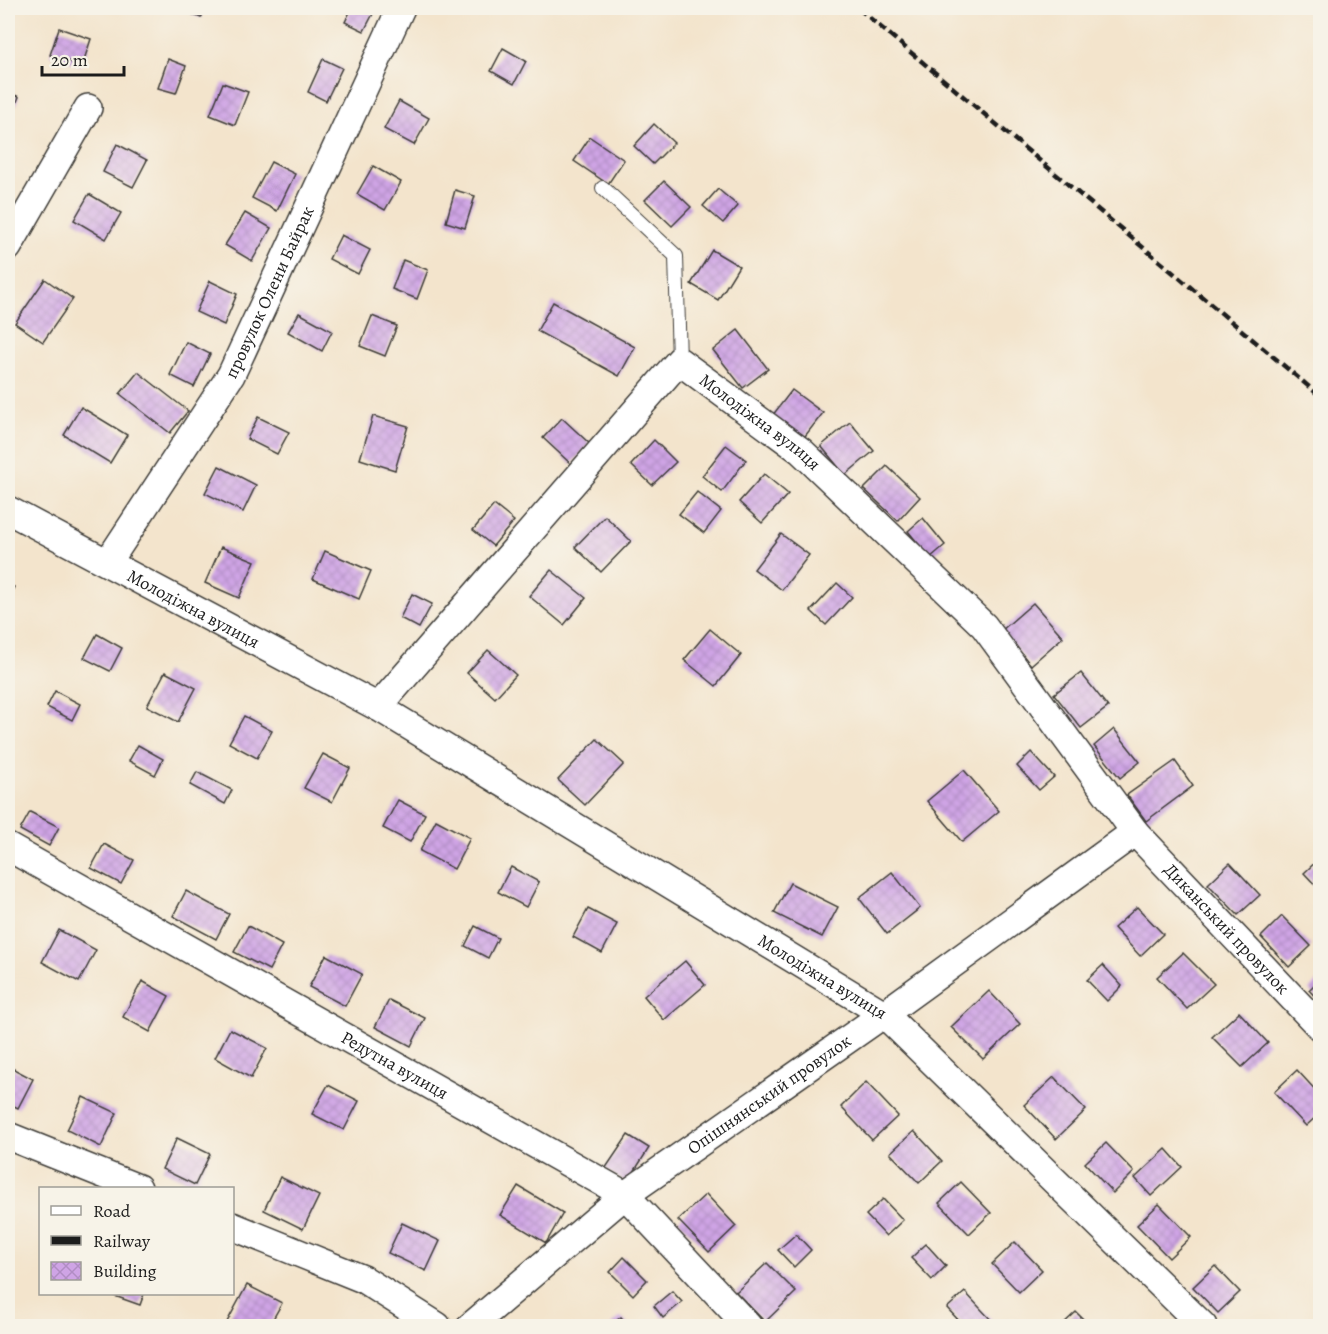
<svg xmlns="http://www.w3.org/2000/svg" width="1328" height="1334" font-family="Alegreya,serif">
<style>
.building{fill:url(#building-cross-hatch)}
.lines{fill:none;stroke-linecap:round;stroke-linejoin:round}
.service-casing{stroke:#3c3a36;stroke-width:16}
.minor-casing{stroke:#3c3a36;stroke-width:30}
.service{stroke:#fff;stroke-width:14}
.minor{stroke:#fff;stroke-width:27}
.rail{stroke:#1c1c1c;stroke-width:4.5;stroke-dasharray:9 4.5;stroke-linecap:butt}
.labels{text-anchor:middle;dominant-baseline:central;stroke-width:5;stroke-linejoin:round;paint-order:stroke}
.street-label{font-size:18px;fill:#1c1c1c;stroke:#f7f3e8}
</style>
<defs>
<pattern id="building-cross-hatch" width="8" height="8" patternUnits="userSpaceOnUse" patternTransform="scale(1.5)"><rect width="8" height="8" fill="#cfa4e5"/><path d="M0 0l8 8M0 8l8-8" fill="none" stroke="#b18dc4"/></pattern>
</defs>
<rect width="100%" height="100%" fill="#f7f3e8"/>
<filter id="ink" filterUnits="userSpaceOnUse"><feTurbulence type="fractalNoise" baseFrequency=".0167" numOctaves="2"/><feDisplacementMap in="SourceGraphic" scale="12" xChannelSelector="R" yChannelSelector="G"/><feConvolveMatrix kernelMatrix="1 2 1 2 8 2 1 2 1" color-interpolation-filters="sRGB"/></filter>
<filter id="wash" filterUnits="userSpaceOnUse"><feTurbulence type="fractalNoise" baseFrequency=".008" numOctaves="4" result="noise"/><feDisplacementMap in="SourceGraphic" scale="24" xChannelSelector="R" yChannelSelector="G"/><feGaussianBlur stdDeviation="1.35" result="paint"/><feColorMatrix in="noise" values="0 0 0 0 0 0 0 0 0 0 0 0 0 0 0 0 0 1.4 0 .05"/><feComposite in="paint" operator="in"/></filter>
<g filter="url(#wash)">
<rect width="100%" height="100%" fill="#f3e4cc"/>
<g id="blocks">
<g class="building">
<polygon points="178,8 206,8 201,18"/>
<polygon points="352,8 376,8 364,31 345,22"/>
<polygon points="59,28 91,39 82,66 50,55"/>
<polygon points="503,48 526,61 514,84 491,71"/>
<polygon points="168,59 186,66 176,93 158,88"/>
<polygon points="323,59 342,68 326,101 308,92"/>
<polygon points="223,83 248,92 235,125 210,115"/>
<polygon points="8,92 19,97 8,122"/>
<polygon points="399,101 429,118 414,145 384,129"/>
<polygon points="654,124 674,143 653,164 634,146"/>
<polygon points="590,137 624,160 608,184 574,161"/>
<polygon points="117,144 147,160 133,187 103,172"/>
<polygon points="271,162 295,174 277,211 252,198"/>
<polygon points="373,166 401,182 385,210 357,194"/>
<polygon points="8,170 14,174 8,184"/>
<polygon points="664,181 691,207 672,226 645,200"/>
<polygon points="718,189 738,206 723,223 703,206"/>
<polygon points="455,190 475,196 465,228 446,222"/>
<polygon points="89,194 121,213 106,239 74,220"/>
<polygon points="245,213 271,228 252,261 225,245"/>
<polygon points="341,235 370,250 358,274 329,259"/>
<polygon points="712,250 739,266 718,300 691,284"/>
<polygon points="403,260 428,270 417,299 392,289"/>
<polygon points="45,279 73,299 43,342 15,323"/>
<polygon points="210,281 237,294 224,325 196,312"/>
<polygon points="553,302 635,347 619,376 537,331"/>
<polygon points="299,313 332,331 322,351 288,332"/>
<polygon points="372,316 397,326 385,356 360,346"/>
<polygon points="738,330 768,369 743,388 713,350"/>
<polygon points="186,342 210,354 194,387 170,375"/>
<polygon points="138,372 188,411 170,433 120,394"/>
<polygon points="792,390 823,413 802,440 772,416"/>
<polygon points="81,407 127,435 110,463 64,435"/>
<polygon points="373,416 408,426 395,470 360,459"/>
<polygon points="258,417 289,432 277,454 247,439"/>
<polygon points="562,418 590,444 571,464 543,438"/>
<polygon points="850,422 874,451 845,475 821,446"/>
<polygon points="654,440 676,462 652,485 631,465"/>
<polygon points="726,445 746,460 722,492 702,476"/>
<polygon points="219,466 256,485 243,512 205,493"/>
<polygon points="887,466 920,497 898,521 864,489"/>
<polygon points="764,474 788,494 762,523 739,502"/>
<polygon points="697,492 721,511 704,533 679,514"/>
<polygon points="494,505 514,521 493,546 473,530"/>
<polygon points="605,516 631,541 601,572 575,547"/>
<polygon points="923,518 945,545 930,558 908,531"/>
<polygon points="781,534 809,555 782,590 754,569"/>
<polygon points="221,547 255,561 239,598 205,583"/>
<polygon points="325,551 371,571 359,599 313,579"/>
<polygon points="551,570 586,598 564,625 529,596"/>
<polygon points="8,583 14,587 8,600"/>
<polygon points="837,583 852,597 826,625 811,611"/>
<polygon points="412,594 432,604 419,628 400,618"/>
<polygon points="1033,603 1063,637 1031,665 1001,631"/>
<polygon points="710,629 741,655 716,686 684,660"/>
<polygon points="97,634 122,648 110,671 84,658"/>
<polygon points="488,650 516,675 495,698 467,673"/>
<polygon points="165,672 196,688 178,722 147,706"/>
<polygon points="1081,673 1108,707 1081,728 1054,694"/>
<polygon points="55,691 80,704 72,720 47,707"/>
<polygon points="244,716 272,731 257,758 229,743"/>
<polygon points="1114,729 1140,762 1120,778 1094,746"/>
<polygon points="597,739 624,764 585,805 558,780"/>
<polygon points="138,745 163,759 155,775 129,761"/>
<polygon points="1031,752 1054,777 1039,790 1017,766"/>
<polygon points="323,754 350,768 332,802 304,788"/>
<polygon points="1175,761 1193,786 1146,821 1127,795"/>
<polygon points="964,770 999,811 962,842 927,801"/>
<polygon points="197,772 232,790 225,804 190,785"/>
<polygon points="398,800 425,814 410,842 383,828"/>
<polygon points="30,812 59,827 49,846 20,830"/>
<polygon points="436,820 470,838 454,869 420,851"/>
<polygon points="104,844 134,860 121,884 91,868"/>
<polygon points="1320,858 1320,890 1304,873"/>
<polygon points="1230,863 1260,895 1238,915 1208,884"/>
<polygon points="511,867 539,882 526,907 498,892"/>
<polygon points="892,872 920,908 887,934 859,898"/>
<polygon points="790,883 838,907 822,937 774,913"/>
<polygon points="186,891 229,914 216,939 173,916"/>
<polygon points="1137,907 1163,934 1140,956 1114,928"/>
<polygon points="588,909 617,924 602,953 573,937"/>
<polygon points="1282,916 1311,946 1289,967 1261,937"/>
<polygon points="248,926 282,945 269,970 234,952"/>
<polygon points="475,926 498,938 488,958 465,946"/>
<polygon points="59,930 96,950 79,982 42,962"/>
<polygon points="1183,953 1214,984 1187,1009 1157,977"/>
<polygon points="326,955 362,974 345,1006 309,987"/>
<polygon points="685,961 705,985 664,1020 644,996"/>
<polygon points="1103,965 1122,986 1107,1001 1087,980"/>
<polygon points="1320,979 1320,1002 1309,990"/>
<polygon points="142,981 169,996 150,1032 123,1017"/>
<polygon points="989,991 1020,1024 983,1059 951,1027"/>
<polygon points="389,1000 425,1018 411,1046 375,1027"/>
<polygon points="1239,1012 1268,1043 1242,1067 1212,1037"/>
<polygon points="230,1029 267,1048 251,1078 215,1058"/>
<polygon points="8,1066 33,1079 18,1108 8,1103"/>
<polygon points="1297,1070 1320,1095 1320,1113 1306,1126 1274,1092"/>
<polygon points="1054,1077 1086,1110 1056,1139 1024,1105"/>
<polygon points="866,1082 898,1116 872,1140 841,1107"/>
<polygon points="328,1085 359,1101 344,1130 312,1114"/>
<polygon points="83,1097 117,1113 101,1147 67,1130"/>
<polygon points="914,1131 942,1161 919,1183 890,1153"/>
<polygon points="628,1135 649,1148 627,1183 605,1169"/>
<polygon points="177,1138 210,1154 195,1185 162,1169"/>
<polygon points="1106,1143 1134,1172 1113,1193 1085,1163"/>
<polygon points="1166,1149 1182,1167 1151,1196 1135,1178"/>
<polygon points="280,1177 319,1196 303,1229 264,1210"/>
<polygon points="961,1182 991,1213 969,1234 939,1203"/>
<polygon points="518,1186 563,1213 546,1243 500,1215"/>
<polygon points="706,1194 736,1226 709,1252 678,1220"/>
<polygon points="883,1199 903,1220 886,1236 866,1215"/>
<polygon points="1159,1204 1191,1237 1169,1258 1137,1225"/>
<polygon points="402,1223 440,1241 426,1271 388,1253"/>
<polygon points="796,1234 811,1250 794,1267 778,1250"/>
<polygon points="1015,1242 1042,1270 1019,1292 992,1264"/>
<polygon points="926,1244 946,1266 932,1280 911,1258"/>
<polygon points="624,1257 647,1280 633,1295 610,1272"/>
<polygon points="767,1263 796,1292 765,1322 736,1292"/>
<polygon points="1215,1266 1240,1292 1218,1313 1193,1287"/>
<polygon points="247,1285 282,1303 269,1326 230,1326 226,1324"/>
<polygon points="672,1291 682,1302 663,1318 654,1306"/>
<polygon points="965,1292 994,1323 991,1326 964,1326 947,1308"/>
<polygon points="109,1294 144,1294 140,1305"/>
<polygon points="1076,1312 1090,1326 1061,1326"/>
<polygon points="621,1317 629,1326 610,1326"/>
</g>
</g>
</g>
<g filter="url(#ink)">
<use href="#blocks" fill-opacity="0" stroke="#3c3a36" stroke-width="1.5"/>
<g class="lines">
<defs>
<polyline id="service" points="603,188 676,256 679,361"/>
<g id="minor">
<polyline points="8,247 88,108"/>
<path id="s1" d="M 8,510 L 378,707 L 884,1014 L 1203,1326"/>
<path id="s2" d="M 108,562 L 231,375 L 401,8"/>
<path id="s3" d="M 378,707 L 679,361 L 801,451 L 984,626 L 1135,832 L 1320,1027"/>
<path id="s4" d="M 8,847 L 625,1195 L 748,1326"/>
<polyline points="8,1136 138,1188"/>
<polyline points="232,1226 363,1279 437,1326"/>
<path id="s5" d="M 471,1326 L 625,1195 L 884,1014 L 1135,832"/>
</g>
</defs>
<use href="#service" class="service-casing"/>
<use href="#minor" class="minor-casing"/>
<use href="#service" class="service"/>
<use href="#minor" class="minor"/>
<polyline class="rail" points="858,8 1320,396"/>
</g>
</g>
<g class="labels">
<g class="street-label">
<text stroke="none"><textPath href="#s2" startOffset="315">провулок Олени Байрак</textPath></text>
<text stroke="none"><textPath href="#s3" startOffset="560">Молодіжна вулиця</textPath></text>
<text stroke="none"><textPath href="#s1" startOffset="210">Молодіжна вулиця</textPath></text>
<text stroke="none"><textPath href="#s3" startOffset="1252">Диканський провулок</textPath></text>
<text stroke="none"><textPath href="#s1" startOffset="939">Молодіжна вулиця</textPath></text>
<text stroke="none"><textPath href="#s4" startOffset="444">Редутна вулиця</textPath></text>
<text stroke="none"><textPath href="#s5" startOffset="378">Опішнянський провулок</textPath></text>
</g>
</g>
<rect width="1328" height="1334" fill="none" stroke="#f7f3e8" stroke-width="30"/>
<rect x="39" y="1187" width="195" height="108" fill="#f7f3e8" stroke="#9f9d96" stroke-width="1.5"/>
<rect x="51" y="1206" width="30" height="9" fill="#ffffff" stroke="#9f9d96" stroke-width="1.5"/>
<text x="93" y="1217" font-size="18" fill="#1c1c1c">Road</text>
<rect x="51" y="1236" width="30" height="9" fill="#1c1c1c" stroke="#9f9d96" stroke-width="1.5"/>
<text x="93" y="1247" font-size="18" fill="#1c1c1c">Railway</text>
<rect x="51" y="1262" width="30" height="18" fill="url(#building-cross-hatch)" stroke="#9f9d96" stroke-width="1.5"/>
<text x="93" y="1277" font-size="18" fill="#1c1c1c">Building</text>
<path d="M42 66v9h82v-9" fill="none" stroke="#1c1c1c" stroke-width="3"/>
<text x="51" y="66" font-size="18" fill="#1c1c1c" stroke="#f7f3e8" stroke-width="4.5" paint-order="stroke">20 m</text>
</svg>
